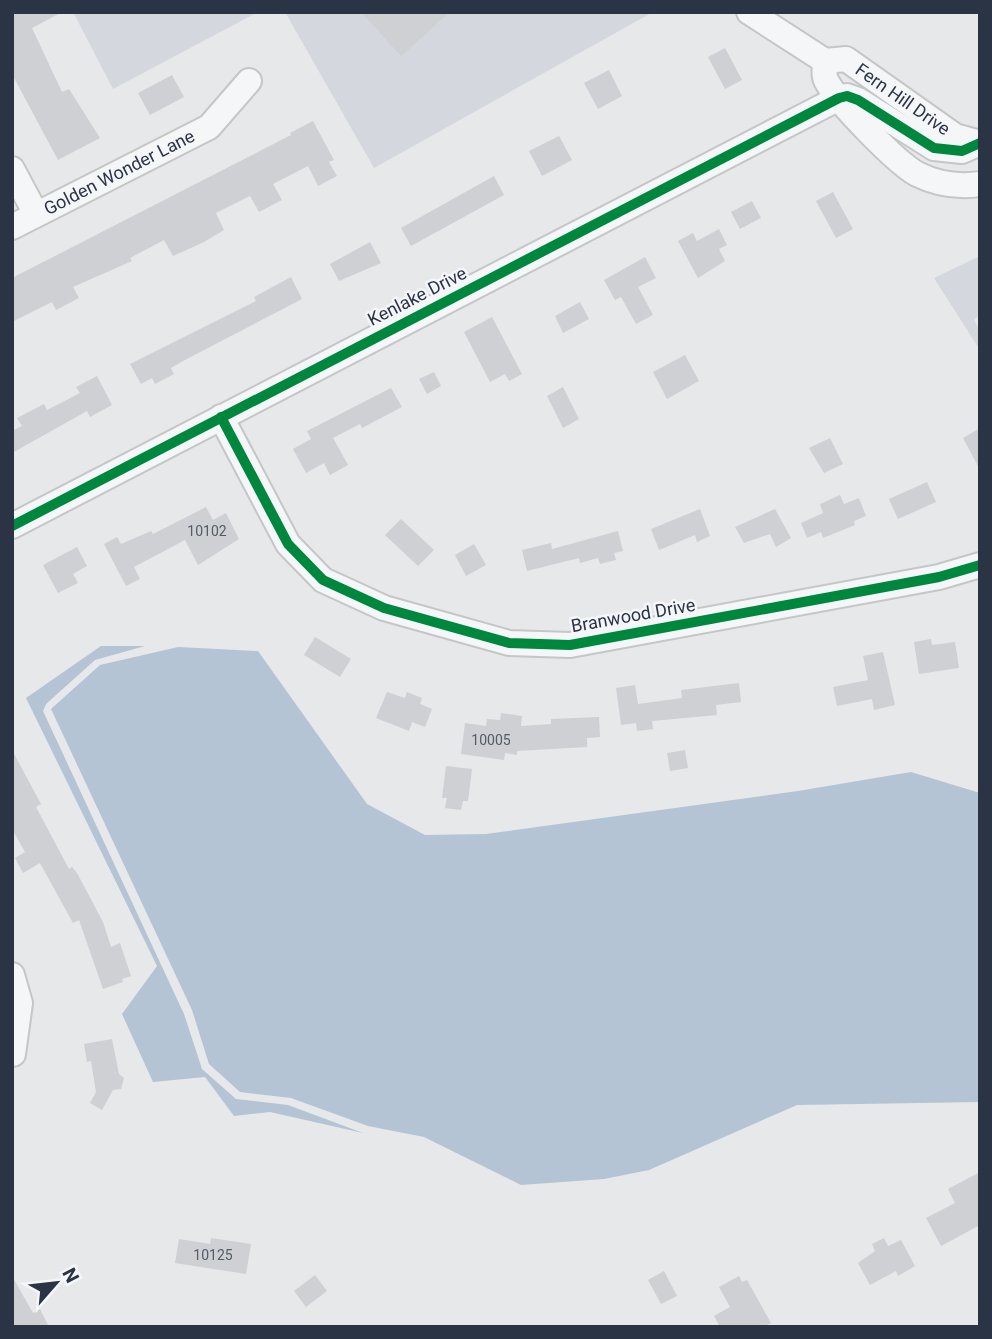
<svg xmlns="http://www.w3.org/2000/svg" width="992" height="1339" font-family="Roboto,sans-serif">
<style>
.built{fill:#d4d7dd}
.water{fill:#b4c4d5}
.building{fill:#ced0d3}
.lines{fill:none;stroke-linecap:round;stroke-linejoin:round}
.minor-casing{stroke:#c4c6c8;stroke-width:28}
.minor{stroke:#f5f6f7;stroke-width:24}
.cycleway-casing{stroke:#f4f6f9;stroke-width:15}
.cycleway{stroke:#00873e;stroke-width:10}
.labels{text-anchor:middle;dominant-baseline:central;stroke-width:5;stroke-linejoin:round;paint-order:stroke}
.number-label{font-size:14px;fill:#545c69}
.street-label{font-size:18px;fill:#2b3445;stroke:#f4f6f9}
</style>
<rect width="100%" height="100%" fill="#e6e8ea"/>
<g class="built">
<polygon points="73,12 258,12 113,89"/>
<polygon points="285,12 653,12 374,168"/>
<polygon points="980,256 980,314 974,320 980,331 980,350 934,278"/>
</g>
<g class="water">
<polygon points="101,646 145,646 95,660 46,704 43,711 184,1014 202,1069 236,1099 288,1105 363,1133 270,1112 234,1116 205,1077 153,1082 122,1014 157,966 26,698"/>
<polygon points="178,647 258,651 367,804 425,835 486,834 798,791 911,772 980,793 980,1102 797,1105 649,1170 604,1179 521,1185 424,1137 368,1126 291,1098 240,1092 209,1064 192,1010 51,709 100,665"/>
</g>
<g class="building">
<polygon points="12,12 62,12 32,28 62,92 69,89 100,138 58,160 12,74"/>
<polygon points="361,12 450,12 401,56"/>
<polygon points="725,48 742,80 725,89 708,57"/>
<polygon points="609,70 622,96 598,109 584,83"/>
<polygon points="172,75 184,97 150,115 138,93"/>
<polygon points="313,121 334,160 329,162 337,176 318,186 308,166 273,184 282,200 259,212 250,196 216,213 224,230 204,242 173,256 164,240 130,258 132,261 73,287 79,298 56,310 52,302 12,322 12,278 291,135 290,133"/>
<polygon points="559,136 572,160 542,176 529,151"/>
<polygon points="494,176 504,195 411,246 401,228"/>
<polygon points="833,192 853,229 836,238 816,201"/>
<polygon points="752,201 761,218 740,229 731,212"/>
<polygon points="719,229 727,245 719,249 725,261 698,278 678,241 693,233 697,241"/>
<polygon points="370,242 381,263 339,281 330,264"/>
<polygon points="645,257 656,278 638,287 653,315 636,324 621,297 615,300 604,280"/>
<polygon points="291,277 302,299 183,361 171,368 174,374 155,384 152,378 141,384 130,364 256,301 254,297"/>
<polygon points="580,302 589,319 563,333 555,316"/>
<polygon points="492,317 522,374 509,381 505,374 490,382 464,332"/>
<polygon points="685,355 699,381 667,399 653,372"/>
<polygon points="434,372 441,386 427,394 419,379"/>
<polygon points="97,376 112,405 90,417 87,411 12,453 12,431 22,426 17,418 44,404 47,410 80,393 76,387"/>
<polygon points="563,387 579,419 563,428 547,396"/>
<polygon points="391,388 402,407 362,428 360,424 333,438 348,465 330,475 324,463 306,473 293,449 311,439 307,431"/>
<polygon points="980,428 980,470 963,438"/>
<polygon points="830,438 843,464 824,473 809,448"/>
<polygon points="927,482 936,502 898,519 889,499"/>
<polygon points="840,495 844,504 859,498 866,516 854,521 855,525 823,538 821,532 807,538 801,523 823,513 820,504"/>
<polygon points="206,507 213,520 226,513 239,539 198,565 185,540 134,567 140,579 126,586 104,544 117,537 121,544 151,531 153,534"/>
<polygon points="700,509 710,536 697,542 695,535 659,550 651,529"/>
<polygon points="775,509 791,538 776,547 770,534 744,543 735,527"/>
<polygon points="401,519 434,550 418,566 385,535"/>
<polygon points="618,531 623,551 614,553 616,560 600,564 598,558 580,563 579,558 527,571 522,550 551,543 552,549"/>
<polygon points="474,544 486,565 466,576 455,555"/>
<polygon points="77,547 87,566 73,574 78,583 58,593 43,565"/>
<polygon points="315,637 351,659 340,677 304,655"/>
<polygon points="931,639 932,645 955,642 959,668 919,674 914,642"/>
<polygon points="883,652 895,705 874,710 872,699 837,706 833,687 868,680 863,656"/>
<polygon points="739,683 741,702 716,705 717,715 652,721 653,729 637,731 636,723 621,725 616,688 635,685 638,704 682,698 681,690"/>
<polygon points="387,692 405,698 407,692 422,698 420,704 432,709 425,727 412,722 409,731 376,718"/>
<polygon points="501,713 522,716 521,726 551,724 551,719 599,717 600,737 587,738 587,747 517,751 517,755 505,753 504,760 461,754 465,723 486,726 487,719 500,720"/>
<polygon points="12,750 41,804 36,807 69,869 72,867 77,873 103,922 111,947 120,943 131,976 122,979 123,982 103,989 79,920 73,923 40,863 23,873 15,858 25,852 12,829"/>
<polygon points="685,750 688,768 670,771 667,753"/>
<polygon points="446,766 472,769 468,801 463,801 461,810 445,808 447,798 442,798"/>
<polygon points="112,1039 119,1074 124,1078 121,1089 113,1090 102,1110 90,1103 96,1092 91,1061 87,1062 84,1044"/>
<polygon points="980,1172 980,1225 941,1246 926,1218 955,1203 948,1189"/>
<polygon points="211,1238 251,1244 246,1274 175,1263 179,1239 210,1244"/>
<polygon points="884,1238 888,1246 901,1240 915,1266 898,1276 896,1271 870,1285 858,1263 875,1251 872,1244"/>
<polygon points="664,1271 677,1296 661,1304 648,1280"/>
<polygon points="315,1275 327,1291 306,1307 294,1291"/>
<polygon points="12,1276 33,1313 40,1309 49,1327 12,1327"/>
<polygon points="739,1276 742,1282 747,1280 771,1323 763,1327 720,1327 714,1316 730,1307 719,1287"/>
</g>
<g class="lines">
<defs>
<g id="minor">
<polyline points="749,12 825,61 846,59 955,136 980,143"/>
<path d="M 825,61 C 825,68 823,76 827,82 C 838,103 897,163 917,174 C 937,184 959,187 980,184"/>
<polyline points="12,169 36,214"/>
<polyline points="12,227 209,127 249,81"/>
<polyline points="221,417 288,544 323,580 384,608 509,643 570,645 939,577 980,565"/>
<polyline points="12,526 839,98 847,96 858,100 934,148 962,151 980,143"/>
<polyline points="12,975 20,1003 13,1054"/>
</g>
</defs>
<use href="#minor" class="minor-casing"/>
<use href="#minor" class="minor"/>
<defs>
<g id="cycleway">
<polyline points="221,417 288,544 323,580 384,608 509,643 570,645 939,577 980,565"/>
<polyline points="12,526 839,98 847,96 858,100 934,148 962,151 980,143"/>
</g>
</defs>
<use href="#cycleway" class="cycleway-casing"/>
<use href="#cycleway" class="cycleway"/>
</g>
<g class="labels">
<g class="number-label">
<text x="207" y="531">10102</text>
<text x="491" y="740">10005</text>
<text x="213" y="1255">10125</text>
</g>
<g class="street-label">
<text transform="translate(903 99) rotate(35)">Fern Hill Drive</text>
<text transform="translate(119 172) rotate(-27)">Golden Wonder Lane</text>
<text transform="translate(417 296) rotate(-27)">Kenlake Drive</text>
<text transform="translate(633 615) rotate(-10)">Branwood Drive</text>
</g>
</g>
<rect width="992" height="1339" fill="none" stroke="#2b3445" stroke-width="28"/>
<g transform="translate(56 1283) rotate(62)" stroke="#f4f6f9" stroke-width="5" paint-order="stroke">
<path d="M0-5L12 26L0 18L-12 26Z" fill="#2b3445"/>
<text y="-10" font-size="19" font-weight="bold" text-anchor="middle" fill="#2b3445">N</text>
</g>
</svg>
